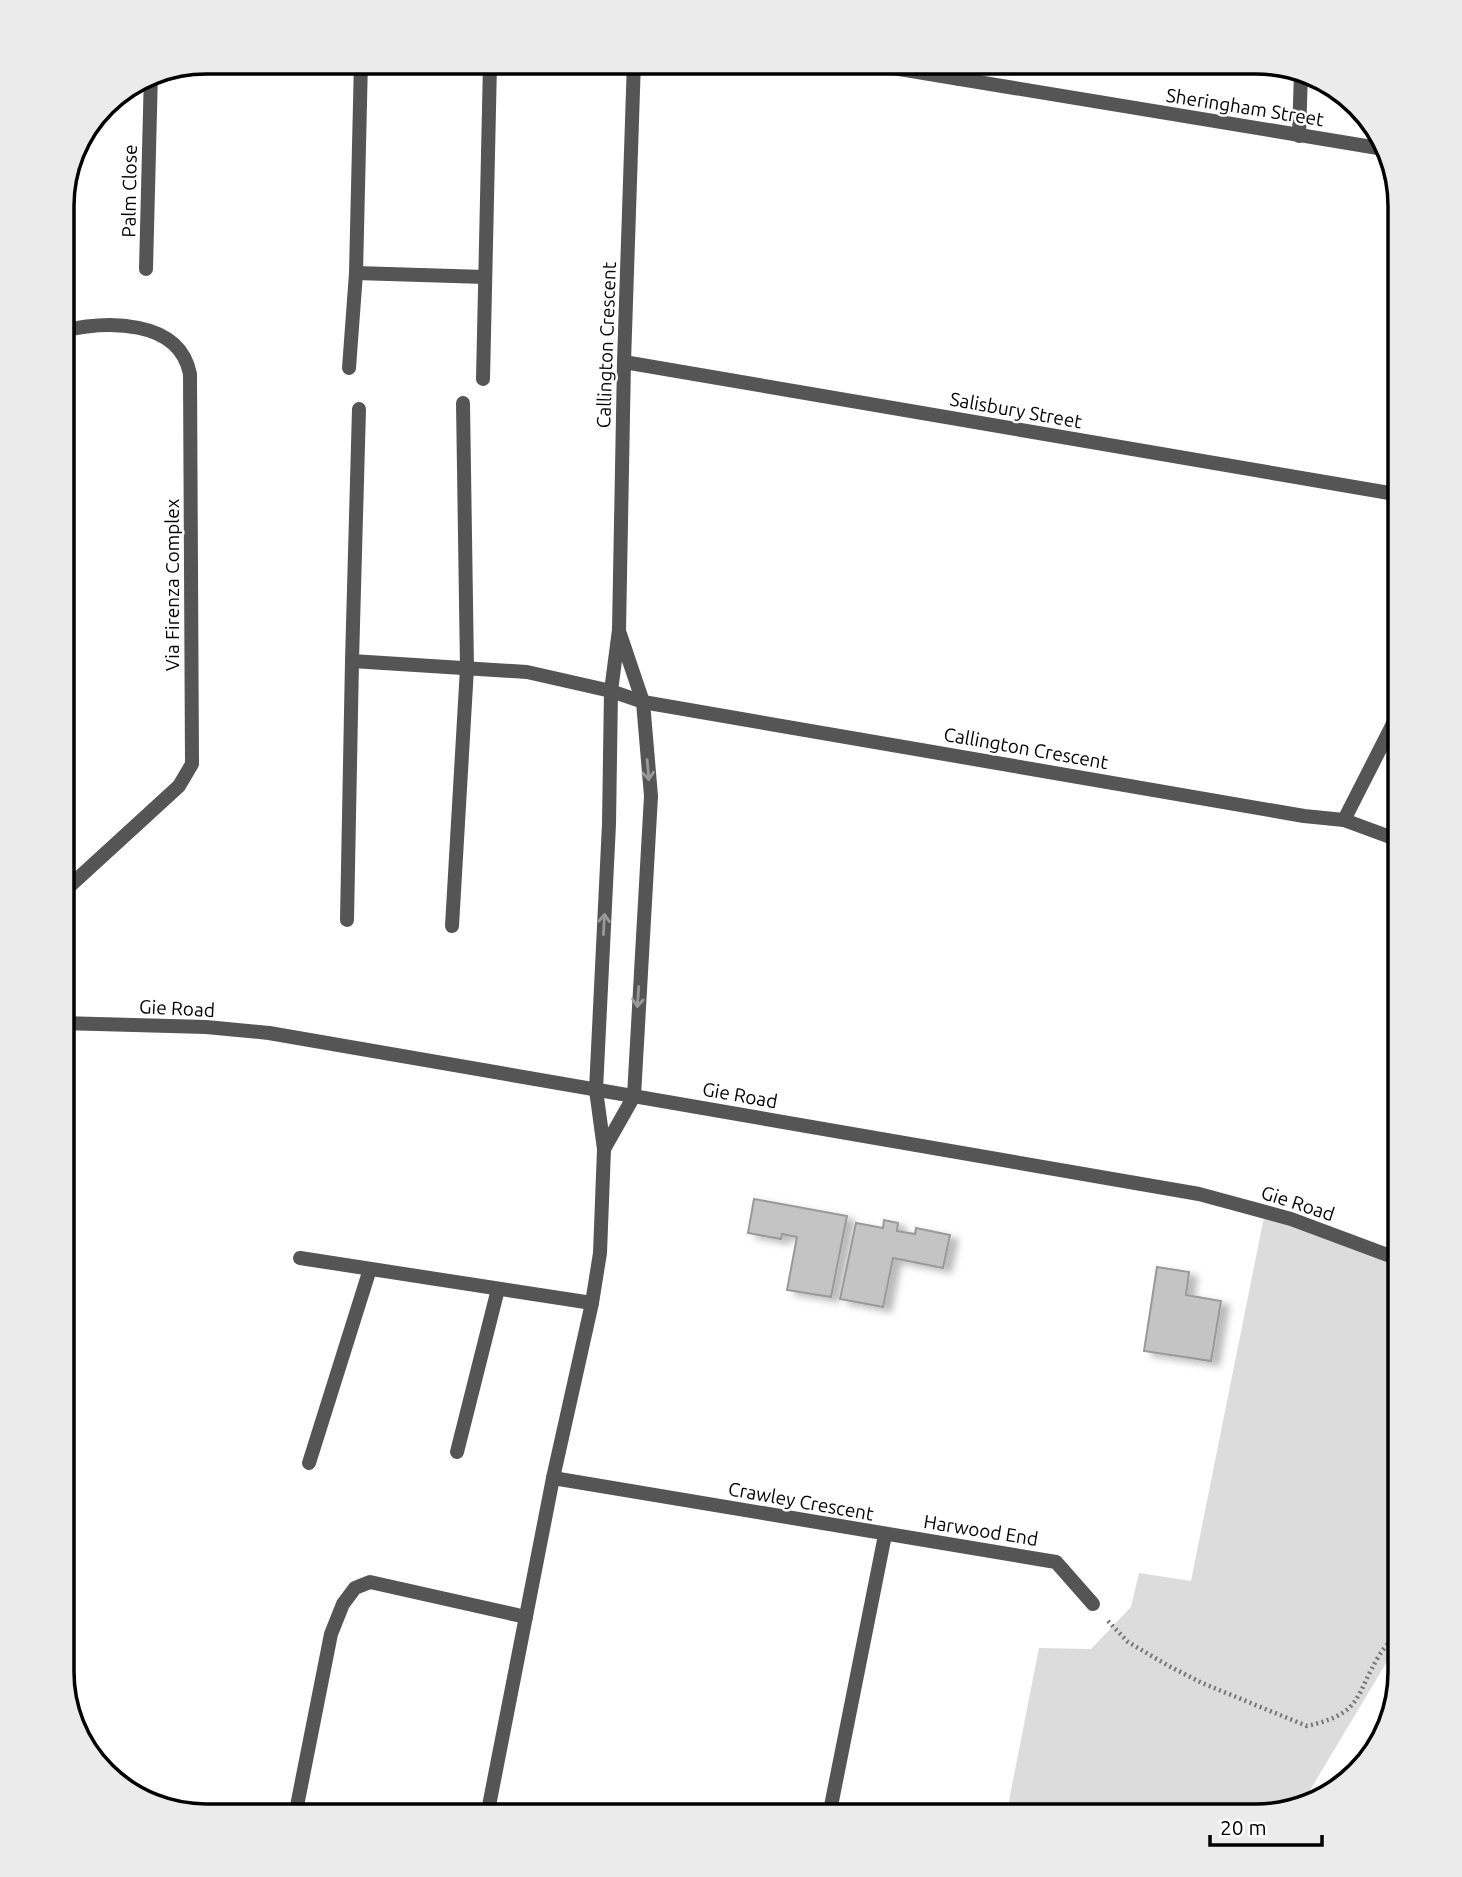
<svg xmlns="http://www.w3.org/2000/svg" width="1462" height="1877" font-family="Ubuntu,sans-serif">
<style>
.green{fill:#dcdcdc}
.building{fill:#c4c4c4;stroke:#999;stroke-width:2;filter:url(#shadow)}
.lines{fill:none;stroke-linecap:round;stroke-linejoin:round}
.path{stroke:#777;stroke-width:4.5;stroke-dasharray:2 3.5;stroke-linecap:butt}
.minor{stroke:#555;stroke-width:14}
.tertiary{stroke:#555;stroke-width:14}
.oneway{stroke:#999}
.labels{text-anchor:middle;dominant-baseline:central;stroke-width:5;stroke-linejoin:round;paint-order:stroke}
.street-label{font-size:19px;fill:#000;stroke:#fff}
.rim{fill:none;stroke:#000;stroke-width:3.5}
</style>
<defs>
<filter id="shadow"><feDropShadow dx="8" dy="4.5" stdDeviation="3.5" flood-color="#0004"/></filter>
</defs>
<rect width="100%" height="100%" fill="#fff"/>
<polygon class="green" points="1265,1212 1401,1260 1401,1638 1303,1802 1257,1816 1006,1816 1039,1648 1091,1649 1131,1607 1139,1573 1191,1581"/>
<g class="building">
<polygon points="754,1199 847,1216 831,1297 787,1290 797,1237 782,1234 781,1239 748,1233"/>
<polygon points="884,1220 898,1223 897,1231 915,1234 916,1228 950,1235 943,1268 893,1258 883,1307 840,1299 856,1223 883,1228"/>
<polygon points="1157,1267 1189,1272 1186,1295 1221,1301 1211,1361 1144,1351"/>
</g>
<g class="lines">
<path class="path" d="M 1108,1621 L 1128,1642 L 1167,1665 L 1202,1683 L 1307,1726 C 1364,1713 1354,1696 1380,1654 C 1386,1645 1395,1637 1401,1628"/>
<g class="minor">
<polyline points="851,61 1384,149"/>
<polyline points="959,79 960,61"/>
<polyline points="1299,136 1301,72"/>
<polyline points="146,269 151,72"/>
<polyline points="356,273 361,61"/>
<polyline points="624,362 1401,495"/>
<polyline points="349,368 356,273 485,277"/>
<polyline points="483,379 490,64 634,67"/>
<polyline points="359,409 352,661 527,672 611,691 643,702 1304,816 1344,820 1401,841"/>
<polyline points="1344,820 1401,708"/>
<path d="M 61,894 L 179,786 L 192,764 L 190,374 C 179,318 105,321 62,331"/>
<polyline points="347,920 352,661"/>
<polyline points="452,926 467,668 463,403"/>
<polyline points="604,1149 634,1096 651,796 643,702 620,634"/>
<polyline points="300,1258 592,1303"/>
<polyline points="457,1452 498,1289"/>
<polyline points="309,1463 370,1269"/>
<polyline points="553,1478 1056,1562 1093,1604"/>
<polyline points="295,1816 331,1634 343,1604 355,1588 370,1582 526,1617"/>
<polyline points="487,1816 553,1478 592,1303 600,1253 604,1149 596,1090 609,824 611,691 619,630 624,362 634,61"/>
<polyline points="829,1816 885,1535"/>
</g>
<polyline class="tertiary" points="61,1023 206,1027 269,1033 1199,1194 1291,1219 1401,1260"/>
</g>
<defs><path id="oneway-shaft" d="M-6 0H5M1.5-3L5.5 0L1.5 3" fill="none" stroke-width="1.6" stroke-linecap="round" stroke-linejoin="round" transform="scale(1.75)"/></defs>
<g class="oneway">
<use href="#oneway-shaft" transform="translate(648 770) rotate(85)"/>
<use href="#oneway-shaft" transform="translate(604 924) rotate(-87)"/>
<use href="#oneway-shaft" transform="translate(638 997) rotate(94)"/>
</g>
<g class="labels">
<g class="street-label">
<text transform="translate(1245 107) rotate(9)">Sheringham Street</text>
<text transform="translate(129 191) rotate(-89)">Palm Close</text>
<text transform="translate(606 345) rotate(-88)">Callington Crescent</text>
<text transform="translate(1016 410) rotate(10)">Salisbury Street</text>
<text transform="translate(172 585) rotate(-90)">Via Firenza Complex</text>
<text transform="translate(1026 748) rotate(10)">Callington Crescent</text>
<text transform="translate(177 1008) rotate(3)">Gie Road</text>
<text transform="translate(740 1095) rotate(10)">Gie Road</text>
<text transform="translate(1298 1203) rotate(18)">Gie Road</text>
<text transform="translate(801 1501) rotate(10)">Crawley Crescent</text>
<text transform="translate(981 1530) rotate(9)">Harwood End</text>
</g>
</g>
<path d="M0 0H1462V1877H0ZM206 74H1256A132 132 0 0 1 1388 206V1672A132 132 0 0 1 1256 1804H206A132 132 0 0 1 74 1672V206A132 132 0 0 1 206 74Z" fill="#ebebeb" fill-rule="evenodd"/>
<path class="rim" d="M206 74H1256A132 132 0 0 1 1388 206V1672A132 132 0 0 1 1256 1804H206A132 132 0 0 1 74 1672V206A132 132 0 0 1 206 74Z"/>
<path d="M1210 1835v10h112v-10" fill="none" stroke="#000000" stroke-width="3.5"/>
<text x="1220" y="1835" font-size="21" fill="#000000" stroke="#ffffff" stroke-width="5" paint-order="stroke">20 m</text>
</svg>
